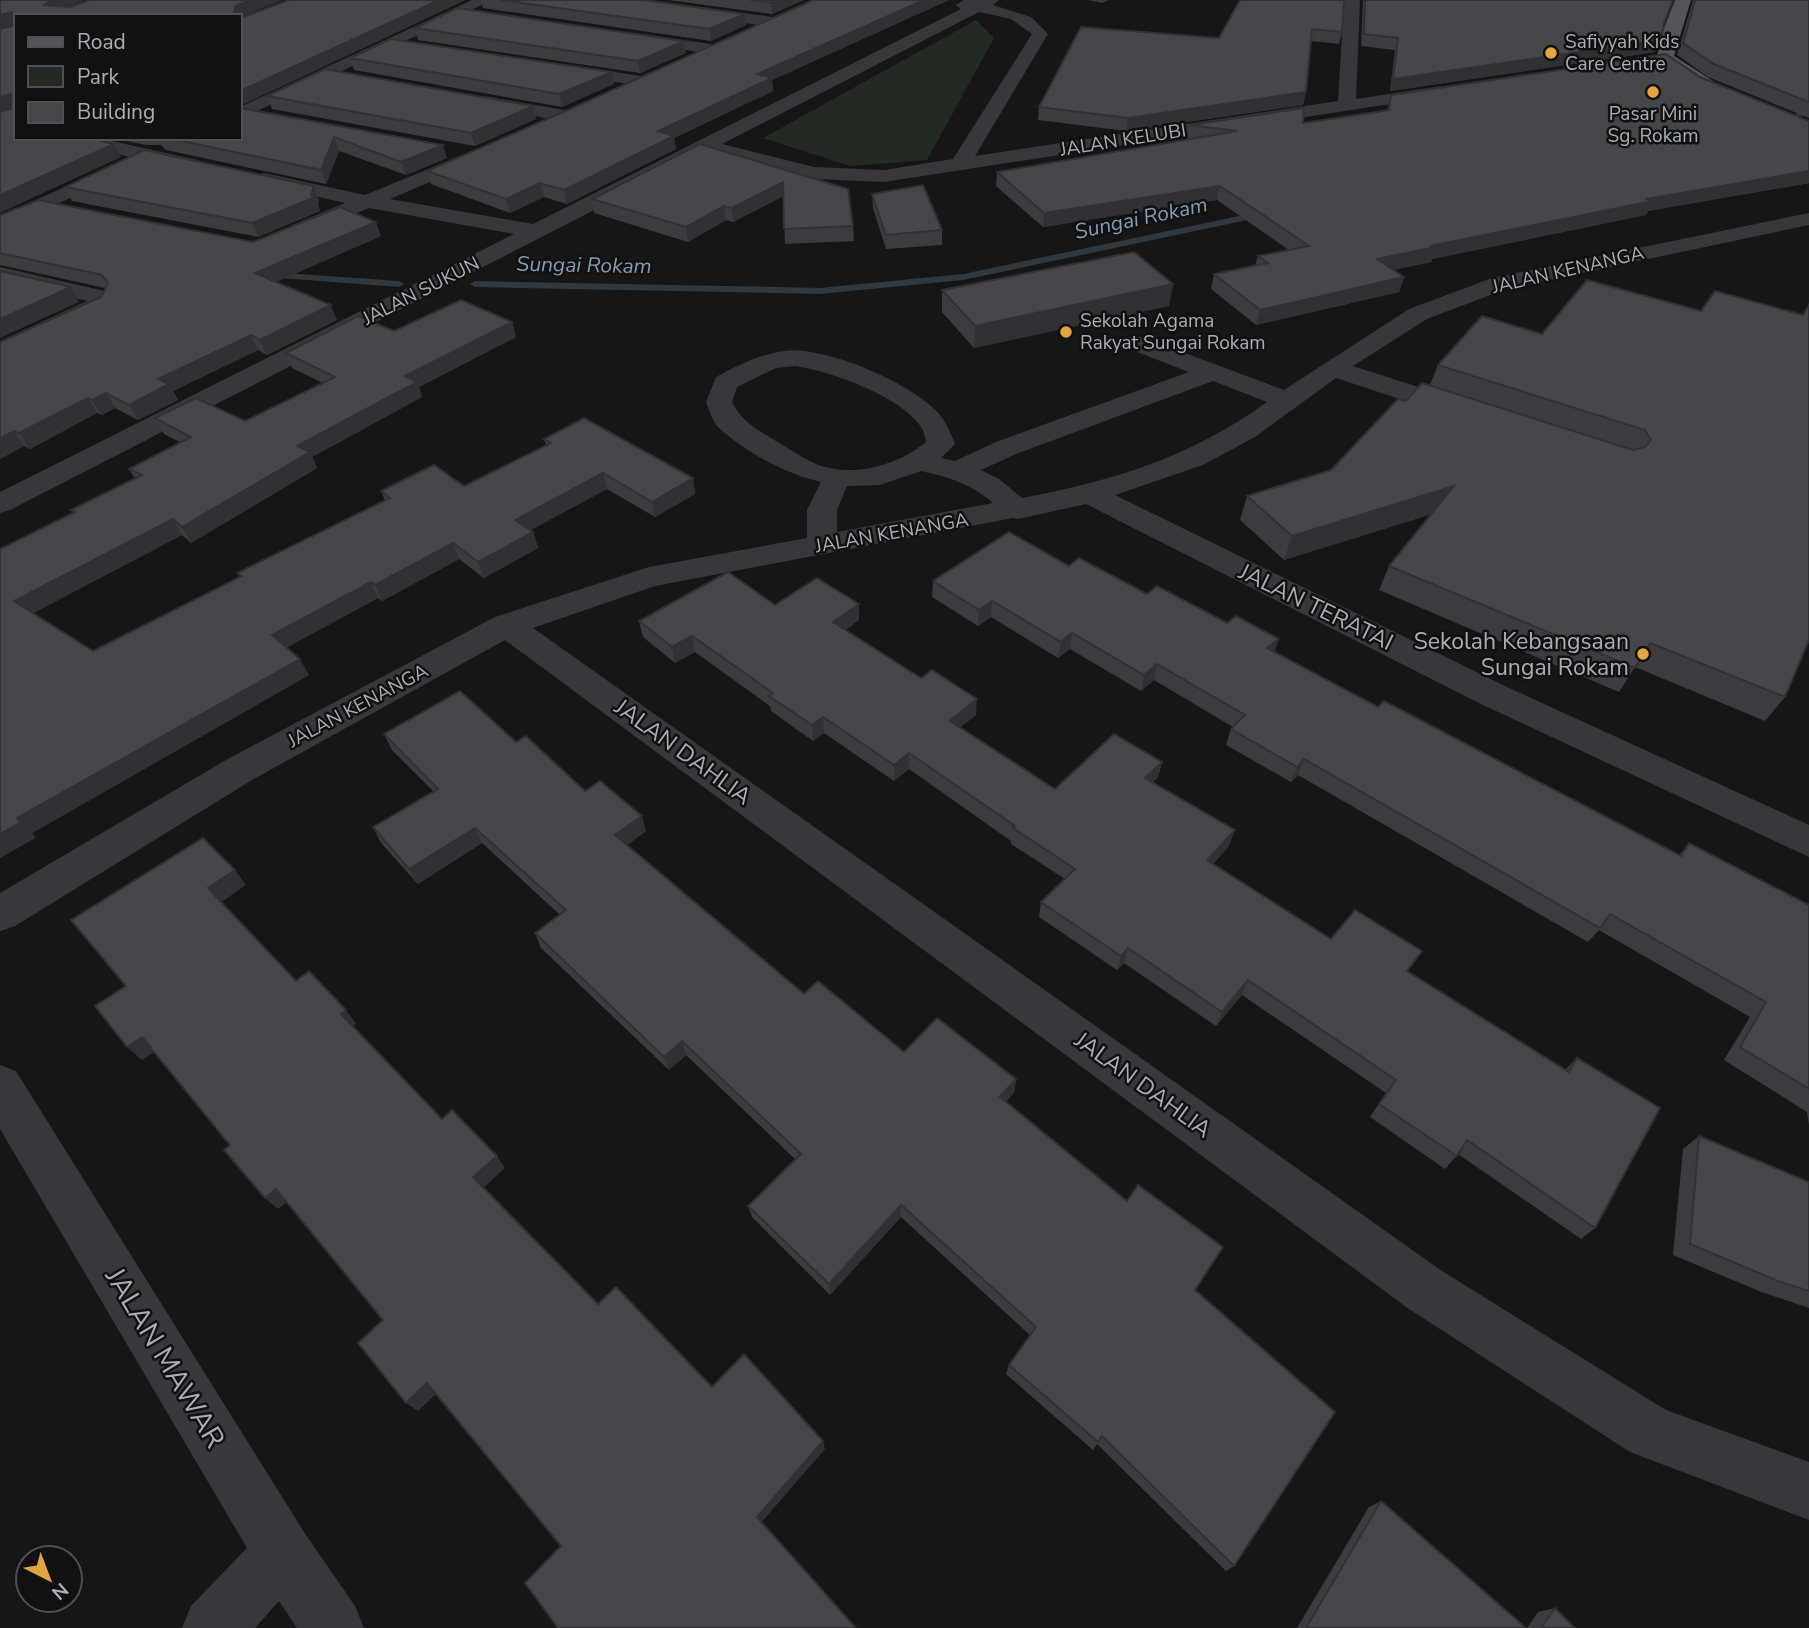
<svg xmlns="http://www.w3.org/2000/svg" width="1809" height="1628" font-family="'Nunito Sans',sans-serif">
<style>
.green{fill:#222a23}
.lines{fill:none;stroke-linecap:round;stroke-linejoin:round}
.stream{fill:#30393f;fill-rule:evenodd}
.minor{fill:#37383c;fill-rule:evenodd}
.major{fill:#53555b;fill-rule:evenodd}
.wall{fill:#3b3c40}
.shaded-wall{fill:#303134}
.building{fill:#45464a;stroke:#303134;stroke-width:2}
.poi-dot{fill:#e3a442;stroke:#111112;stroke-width:2.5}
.labels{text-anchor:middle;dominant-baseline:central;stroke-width:5;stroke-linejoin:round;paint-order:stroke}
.far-poi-label{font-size:19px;fill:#a9aeb6;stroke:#111112;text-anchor:start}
.far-street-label{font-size:19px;fill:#a9aeb6;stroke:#111112}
.far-water-label{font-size:21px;font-style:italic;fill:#839caf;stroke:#111112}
.street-label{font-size:23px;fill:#a9aeb6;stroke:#111112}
.poi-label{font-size:23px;fill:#a9aeb6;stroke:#111112;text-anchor:end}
.near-street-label{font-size:28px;fill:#a9aeb6;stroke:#111112}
</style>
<rect width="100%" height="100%" fill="#161617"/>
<polygon class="green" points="976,20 994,38 927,160 850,166 763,138"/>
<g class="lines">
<g class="stream">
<polygon points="1809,111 1809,115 1773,121 1769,119"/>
<polygon points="1263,211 1267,214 1266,216 963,280 820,294 475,287 470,284 475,281 820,288 963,274"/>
<polygon points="270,272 399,281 404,284 399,287 267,277 265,275"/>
</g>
<g class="minor">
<polygon points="472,0 492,0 240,119 240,107"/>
<polygon points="608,0 649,0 773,17 781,22 773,27 616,5"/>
<path d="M 964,0 L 999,0 L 993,5 L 1031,17 L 1048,34 L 975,156 L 1338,101 L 1344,0 L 1360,0 L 1356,99 L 1442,86 L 1451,91 L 1442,96 L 884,182 L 814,179 L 707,152 L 10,510 L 0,513 L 0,492 L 514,234 L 369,208 L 300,237 L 292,235 L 289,230 L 292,225 L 345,203 L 257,183 L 254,179 L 257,175 L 264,173 L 365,195 L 477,149 L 484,151 L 487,155 L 484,159 L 390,199 L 533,224 L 961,9 L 956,5 ZM 979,12 L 1011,19 L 1032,34 L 953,159 L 884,170 L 814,167 L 722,144 Z"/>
<polygon points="634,33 711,44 719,49 711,54 628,41 626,38"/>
<polygon points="562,64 641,76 650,81 641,86 556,73 553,69 556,65"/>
<polygon points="484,96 565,110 574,116 565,122 478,105 475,101 478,97"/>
<polygon points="61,138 98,138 198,160 201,164 198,168 191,170 70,144"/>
<polygon points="116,164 123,166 126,170 123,174 0,230 0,216"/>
<path d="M 1809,213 L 1809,225 L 1506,289 L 1427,319 L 1353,366 L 1471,404 L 1474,410 L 1471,416 L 1461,418 L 1451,416 L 1336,378 L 1255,437 L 1203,465 L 1115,495 L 1507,687 L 1809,825 L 1809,857 L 1483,705 L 1086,504 L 1018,519 L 1013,518 L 655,586 L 533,628 L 1442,1271 L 1666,1410 L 1809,1462 L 1809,1520 L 1630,1452 L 1406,1307 L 505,640 L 252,780 L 15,926 L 0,931 L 0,893 L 226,760 L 495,617 L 649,567 L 807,538 L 807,510 L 821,482 C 785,474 745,452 718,427 C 712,420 709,410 706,402 L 716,377 C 738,365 760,354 785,351 C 825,346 905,381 933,408 C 945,418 949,430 955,444 L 941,458 L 955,461 L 996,442 L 1189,372 L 1132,350 L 1128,345 L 1132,340 L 1141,337 L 1150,340 L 1284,390 L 1409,309 L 1492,278 ZM 795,366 C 830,371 901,396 921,427 C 924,431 925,437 926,442 C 897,466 850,479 814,463 C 801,457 788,448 776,441 C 758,430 741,421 732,402 L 737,387 L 776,368 ZM 1213,381 L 1267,402 C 1191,457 1113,481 1022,498 L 999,479 L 981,470 L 1016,454 ZM 921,471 C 949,477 971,484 993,503 L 837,532 L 837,510 L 847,486 L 880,485 Z"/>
<polygon points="0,267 109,292 113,297 108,309 0,359 0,341 87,301 0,281"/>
<polygon points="0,1065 16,1071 304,1532 355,1606 364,1628 297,1628 279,1601 255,1628 182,1628 191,1606 247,1548 0,1129"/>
</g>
<polygon class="major" points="1675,0 1691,0 1674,56 1713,81 1716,85 1713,89 1701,89 1657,58 1661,36"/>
</g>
<g class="wall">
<polygon points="481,0 643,0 745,14 746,25 711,41 483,8"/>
<polygon points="668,0 804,0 772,14"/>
<polygon points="813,0 949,0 772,80 773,91 674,138 676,149 567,204 544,197 510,213 431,184 427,171 570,109"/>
<polygon points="1089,0 1109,0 1102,3"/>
<polygon points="1240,0 1342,32 1339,44 1311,41 1303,105 1126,131 1038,120 1039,107 1219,38"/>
<polygon points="1363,0 1673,0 1664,23 1661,40 1655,52 1390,91 1395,50 1361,46"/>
<polygon points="1693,0 1809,0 1809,118 1708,77 1677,55"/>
<polygon points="415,28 686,53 640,73 418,40"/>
<polygon points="350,58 612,72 614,84 562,107 354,70"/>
<polygon points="1700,77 1809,121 1809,183 1648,211 1646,215 1432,259 1431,262 1393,270 1404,277 1399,292 1256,325 1211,289 1214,274 1255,266 1258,256 1289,250 1217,200 1043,227 996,186 997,172 1191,139 1187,138 1190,125 1303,123 1387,111 1391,95"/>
<polygon points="267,96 533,106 536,119 475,146 272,109"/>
<polygon points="240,108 447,158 406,175 339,151 326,184 166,150 161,145 146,145 112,138 240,138"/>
<polygon points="700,144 853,226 854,241 785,244 783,196 733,222 726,220 688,242 594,213 592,199"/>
<polygon points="65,187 319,200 318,204 320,211 258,237 72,201"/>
<polygon points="872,194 942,230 942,245 886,249 873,208"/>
<polygon points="0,215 253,242 381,236 276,282 337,320 267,355 258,350 173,391 178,400 138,420 115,408 102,415 97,413 30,449 24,446 0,459 0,342 101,297 105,288 0,265"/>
<polygon points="1587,280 1785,697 1765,721 1635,667 1619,692 1379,590 1389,566 1432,514 1284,560 1240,520 1247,496 1331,470 1406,401 1430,385 1438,365 1542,334"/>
<polygon points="1173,284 1169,306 974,348 942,312 942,290"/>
<polygon points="512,322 516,337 419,387 422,397 312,457 317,468 191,543 182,535 33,613 93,651 240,577 237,573 385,501 381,491 464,486 546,445 544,439 693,478 695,494 655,517 607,489 530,530 533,532 538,548 484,578 459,559 382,601 378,598 287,647 309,675 32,833 35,838 0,858 0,549 73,513 71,510 135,479 129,469 180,442 164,434 155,418 245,421 323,383 292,368 286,353 394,331"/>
<polygon points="1069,566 1227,623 1279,639 1274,652 1378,707 1679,855 1689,843 1809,905 1809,1125 1807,1112 1724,1060 1750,1017 1599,930 1588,942 1298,775 1291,782 1226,745 1231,729 1233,727 1154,680 1141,691 1070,649 1058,658 991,617 978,626 932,597 933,581"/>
<polygon points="859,604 859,620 845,630 976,715 960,727 1055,789 1162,762 1158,777 1153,782 1229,846 1213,864 1331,939 1412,965 1408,971 1565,1070 1577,1058 1595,1228 1581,1239 1458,1154 1445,1169 1370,1117 1386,1093 1242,995 1216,1026 1124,963 1117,970 1039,917 1041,902 1065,879 1011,844 1011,841 909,769 894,781 824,733 813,741 771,711 770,706 695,652 675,663 643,637 639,621 775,605"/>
<polygon points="384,734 516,742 585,791 646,831 627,845 804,994 904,1052 1016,1079 1014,1093 1006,1101 1195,1290 1234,1566 1226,1571 1097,1444 1093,1450 1006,1374 1009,1365 1030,1335 901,1217 830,1295 752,1217 748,1206 795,1159 686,1055 669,1070 541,948 535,933 560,915 482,843 418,884 381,843 373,827 433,791 392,750"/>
<polygon points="1699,1136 1809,1182 1809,1308 1759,1291 1673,1255 1683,1149"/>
<polygon points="1381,1501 1526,1628 1297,1628 1369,1507"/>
<polygon points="1555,1608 1575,1628 1527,1628 1538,1612"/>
</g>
<g class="shaded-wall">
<polygon points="54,0 84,0 50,16 43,5"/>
<polygon points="250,0 283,0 240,17 240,16 234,16 235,6"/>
<polygon points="439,0 466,0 240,106 240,91"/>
<polygon points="777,0 804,0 772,14 771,3"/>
<polygon points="924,0 949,0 772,80 773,91 674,138 676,149 567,204 564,190 658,131 757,74"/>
<polygon points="12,12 16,24 0,29 0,15"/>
<polygon points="745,14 746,25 711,41 709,29"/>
<polygon points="1661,40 1655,52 1390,91 1393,79"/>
<polygon points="684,41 686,53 640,73 638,61"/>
<polygon points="612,72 614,84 562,107 559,94"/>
<polygon points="1306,92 1303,105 1126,131 1128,118"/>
<polygon points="11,94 16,107 0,112 0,97"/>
<polygon points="533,106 536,119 475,146 471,133"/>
<polygon points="334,137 339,151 326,184 321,170"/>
<polygon points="114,144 121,157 0,213 0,195"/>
<polygon points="443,145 447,158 406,175 401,162"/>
<polygon points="1809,171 1809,183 1648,211 1646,215 1432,259 1431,262 1373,274 1377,259 1430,246 1647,199"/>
<polygon points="783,182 784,196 733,222 732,208"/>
<polygon points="540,183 544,197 510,213 506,199"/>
<polygon points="314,186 319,200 318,204 320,211 258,237 252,223 311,195"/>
<polygon points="1220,186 1217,200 1043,227 1044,213"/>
<polygon points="724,206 726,220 688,242 686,227"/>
<polygon points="376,222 381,236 262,288 255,273"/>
<polygon points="1404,277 1399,292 1256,325 1260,310"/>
<polygon points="1173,284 1169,306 974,348 975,326"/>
<polygon points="71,287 79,302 0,338 0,319"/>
<polygon points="331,305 337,320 267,355 260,340"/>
<polygon points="512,322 516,337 419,387 422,397 312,457 317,468 191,543 182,527 297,446 405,376"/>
<polygon points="251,335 258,350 173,391 178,400 138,420 129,405 158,379"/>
<polygon points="106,393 115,408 102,415 92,400"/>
<polygon points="88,398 97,413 30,449 19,433"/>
<polygon points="14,431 24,446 0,459 0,438"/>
<polygon points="603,473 607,489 520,536 515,520"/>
<polygon points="693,478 695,494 655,517 652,502"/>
<polygon points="1454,486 1444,510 1284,560 1292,536"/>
<polygon points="173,519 182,535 26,617 14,601"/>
<polygon points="533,532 538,548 484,578 478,562"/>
<polygon points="453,543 459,559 382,601 375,585"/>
<polygon points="371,582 378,598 281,651 272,635"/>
<polygon points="992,601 991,617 978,626 979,610"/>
<polygon points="859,604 859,620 834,638 833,622"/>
<polygon points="1072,633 1070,649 1058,658 1061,642"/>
<polygon points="692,636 695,652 675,663 672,647"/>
<polygon points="1279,639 1273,655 1267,648"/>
<polygon points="300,659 309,675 32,833 35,838 0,858 0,834 17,818"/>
<polygon points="1157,664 1154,680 1141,691 1144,675"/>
<polygon points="977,699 976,715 949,736 950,721"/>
<polygon points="823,717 824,733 813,741 812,725"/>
<polygon points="909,753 909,769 894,781 894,765"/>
<polygon points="1304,759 1298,775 1291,782 1297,767"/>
<polygon points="1162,762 1158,777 1142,794 1145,778"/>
<polygon points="642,816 646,831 619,851 615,835"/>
<polygon points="475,828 482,843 418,884 409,869"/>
<polygon points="1235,830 1229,846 1202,876 1207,860"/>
<polygon points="235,870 246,885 220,903 208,888"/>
<polygon points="1128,948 1124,963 1117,970 1121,956"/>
<polygon points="1248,980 1242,995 1216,1026 1222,1012"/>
<polygon points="346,1010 356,1024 351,1028 341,1014"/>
<polygon points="142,1037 156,1051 142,1060 127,1047"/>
<polygon points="682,1041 686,1055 669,1070 664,1057"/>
<polygon points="1016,1079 1014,1093 998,1110 1000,1097"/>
<polygon points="497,1156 505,1168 482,1189 473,1177"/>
<polygon points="276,1189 289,1201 278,1209 265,1198"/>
<polygon points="901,1205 901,1217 830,1295 829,1284"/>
<polygon points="427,1383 438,1392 418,1411 406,1403"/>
<polygon points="823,1441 825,1449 761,1523 757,1517"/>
</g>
<g class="building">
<polygon points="0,0 54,0 43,5 70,7 89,0 250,0 235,6 234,16 16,16 16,138 89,138 114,144 0,195 0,112 11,109 11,94 0,97 0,29 12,26 12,12 0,15"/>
<polygon points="289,0 439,0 240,91 240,18"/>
<polygon points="501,0 643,0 745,14 709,29"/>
<polygon points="750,0 777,0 771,3"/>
<polygon points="813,0 924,0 757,74 772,78 658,131 674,136 564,190 540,183 506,199 427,171 570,109"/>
<polygon points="1240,0 1344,0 1342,32 1312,29 1306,92 1128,118 1039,107 1081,27 1219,38"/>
<polygon points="1365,0 1673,0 1664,23 1661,40 1393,79 1398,38 1364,34"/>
<polygon points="1695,0 1809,0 1809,102 1714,64 1683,43"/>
<polygon points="457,8 684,41 638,61 415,28"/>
<polygon points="391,39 612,72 559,94 350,58"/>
<polygon points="1666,54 1700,77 1809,121 1809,171 1647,199 1652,201 1430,246 1436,247 1377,259 1404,277 1260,310 1214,274 1268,263 1258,256 1309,246 1220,186 1044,213 997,172 1237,131 1190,125 1304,108 1303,123 1389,110 1391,95"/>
<polygon points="325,69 533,106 471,133 267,96"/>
<polygon points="240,108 241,108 443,145 401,162 334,137 321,170 168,138 240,138"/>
<polygon points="700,144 848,189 853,226 784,229 783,182 732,208 724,206 686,227 592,199"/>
<polygon points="144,150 314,186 311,195 315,197 252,223 65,187"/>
<polygon points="923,185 942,230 886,235 872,194"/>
<polygon points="38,200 253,242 340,207 376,222 255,273 331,305 260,340 251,335 158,379 169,384 129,405 106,393 92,400 88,398 19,433 14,431 0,438 0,342 101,297 108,283 102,275 0,253 0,215"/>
<polygon points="1134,252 1173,284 975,326 942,290"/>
<polygon points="0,271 71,287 0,319"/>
<polygon points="1587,280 1701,311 1715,291 1803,315 1809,305 1809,640 1785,697 1650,643 1635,668 1389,566 1454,486 1292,536 1247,496 1331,470 1398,399 1406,401 1422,383 1633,450 1645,447 1651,440 1645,430 1438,365 1482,316 1542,334"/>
<polygon points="461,300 512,322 405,376 417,382 297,446 310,452 182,527 173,519 14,601 93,651 242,576 237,573 390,498 381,491 434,465 464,486 551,443 544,439 584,418 693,478 652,502 603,473 515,520 533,532 478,562 453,543 375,585 371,582 272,635 300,659 17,818 21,822 0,834 0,549 75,512 71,510 142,475 129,469 191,437 155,418 196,398 245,421 335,377 286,353 358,316 394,331"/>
<polygon points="1009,532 1069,566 1079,558 1147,594 1157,586 1227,623 1236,616 1279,639 1267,648 1378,707 1384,701 1681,856 1689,843 1809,905 1809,1089 1740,1047 1766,1002 1610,914 1600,928 1304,759 1297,767 1231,729 1245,715 1157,664 1144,675 1072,633 1061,642 992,601 979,610 933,581"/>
<polygon points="728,572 775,605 817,578 859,604 833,622 921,678 932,670 977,699 950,721 1055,789 1114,734 1162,762 1145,778 1235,830 1207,860 1331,939 1355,910 1422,951 1407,971 1569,1072 1577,1058 1660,1108 1595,1228 1467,1140 1457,1156 1379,1104 1396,1080 1248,980 1222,1012 1128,948 1121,956 1041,902 1075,869 1013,828 1015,826 909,753 894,765 823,717 812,725 769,696 773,693 692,636 672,647 639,621"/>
<polygon points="460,691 516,742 526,736 585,791 600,781 642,816 615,835 804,994 818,981 904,1052 937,1018 1016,1079 1000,1097 1127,1201 1138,1185 1223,1247 1195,1290 1335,1412 1234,1566 1102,1436 1098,1442 1009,1365 1036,1327 901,1205 829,1284 748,1206 801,1154 682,1041 664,1057 535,933 566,910 475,828 409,869 373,827 438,789 384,734"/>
<polygon points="203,838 235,870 208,888 296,981 309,971 346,1010 341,1014 442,1119 452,1110 497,1156 473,1177 598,1304 616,1287 712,1387 744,1354 823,1441 757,1517 856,1628 558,1628 525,1583 561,1546 427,1383 406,1403 358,1343 383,1320 276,1189 265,1198 224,1150 230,1145 142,1037 127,1047 95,1006 126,986 71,920"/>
<polygon points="1699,1136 1809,1182 1809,1291 1778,1281 1690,1244"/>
<polygon points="1381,1501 1526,1628 1306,1628"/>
<polygon points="1555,1608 1575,1628 1541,1628"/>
</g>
<g class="poi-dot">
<circle cx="1551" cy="53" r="7"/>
<circle cx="1653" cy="92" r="7"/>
<circle cx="1066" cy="332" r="7"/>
<circle cx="1643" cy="654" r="7"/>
</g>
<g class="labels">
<g class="far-poi-label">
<text x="1565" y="42">Safiyyah Kids<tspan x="1565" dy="22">Care Centre</tspan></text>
<text x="1653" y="114" text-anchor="middle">Pasar Mini<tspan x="1653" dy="22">Sg. Rokam</tspan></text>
<text x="1080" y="321">Sekolah Agama<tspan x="1080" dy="22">Rakyat Sungai Rokam</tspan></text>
</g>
<g class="far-street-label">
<text transform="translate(1123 140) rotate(-9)">JALAN KELUBI</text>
<text transform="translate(1568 270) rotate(-13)">JALAN KENANGA</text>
<text transform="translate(421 291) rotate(-27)">JALAN SUKUN</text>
<text transform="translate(892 533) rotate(-10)">JALAN KENANGA</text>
<text transform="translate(358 706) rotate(-28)">JALAN KENANGA</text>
</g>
<g class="far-water-label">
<text transform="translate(1141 218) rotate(-12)">Sungai Rokam</text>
<text transform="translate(584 265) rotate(1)">Sungai Rokam</text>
</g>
<g class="street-label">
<text transform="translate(1316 607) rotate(26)">JALAN TERATAI</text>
<text transform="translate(683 752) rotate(36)">JALAN DAHLIA</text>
<text transform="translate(1143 1085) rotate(36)">JALAN DAHLIA</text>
</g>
<g class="poi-label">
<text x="1629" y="641">Sekolah Kebangsaan<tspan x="1629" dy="26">Sungai Rokam</tspan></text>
</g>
<g class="near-street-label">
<text transform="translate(165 1358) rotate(59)">JALAN MAWAR</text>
</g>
</g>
<rect x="14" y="14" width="228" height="126" fill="#111112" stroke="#4e5054" stroke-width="2"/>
<rect x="28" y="37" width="35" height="10" fill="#53555b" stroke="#4e5054" stroke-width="2"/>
<text x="77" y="49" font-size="21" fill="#a9aeb6">Road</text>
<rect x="28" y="66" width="35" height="21" fill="#222a23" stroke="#4e5054" stroke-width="2"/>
<text x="77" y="84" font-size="21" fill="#a9aeb6">Park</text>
<rect x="28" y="102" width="35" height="21" fill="#45464a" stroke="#4e5054" stroke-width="2"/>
<text x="77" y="119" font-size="21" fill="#a9aeb6">Building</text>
<g transform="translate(49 1579) rotate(138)"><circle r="33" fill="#111112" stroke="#4e5054" stroke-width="2"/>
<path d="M0-5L12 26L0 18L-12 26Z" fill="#e3a442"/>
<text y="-10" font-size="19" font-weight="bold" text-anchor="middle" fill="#a9aeb6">N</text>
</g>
</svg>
